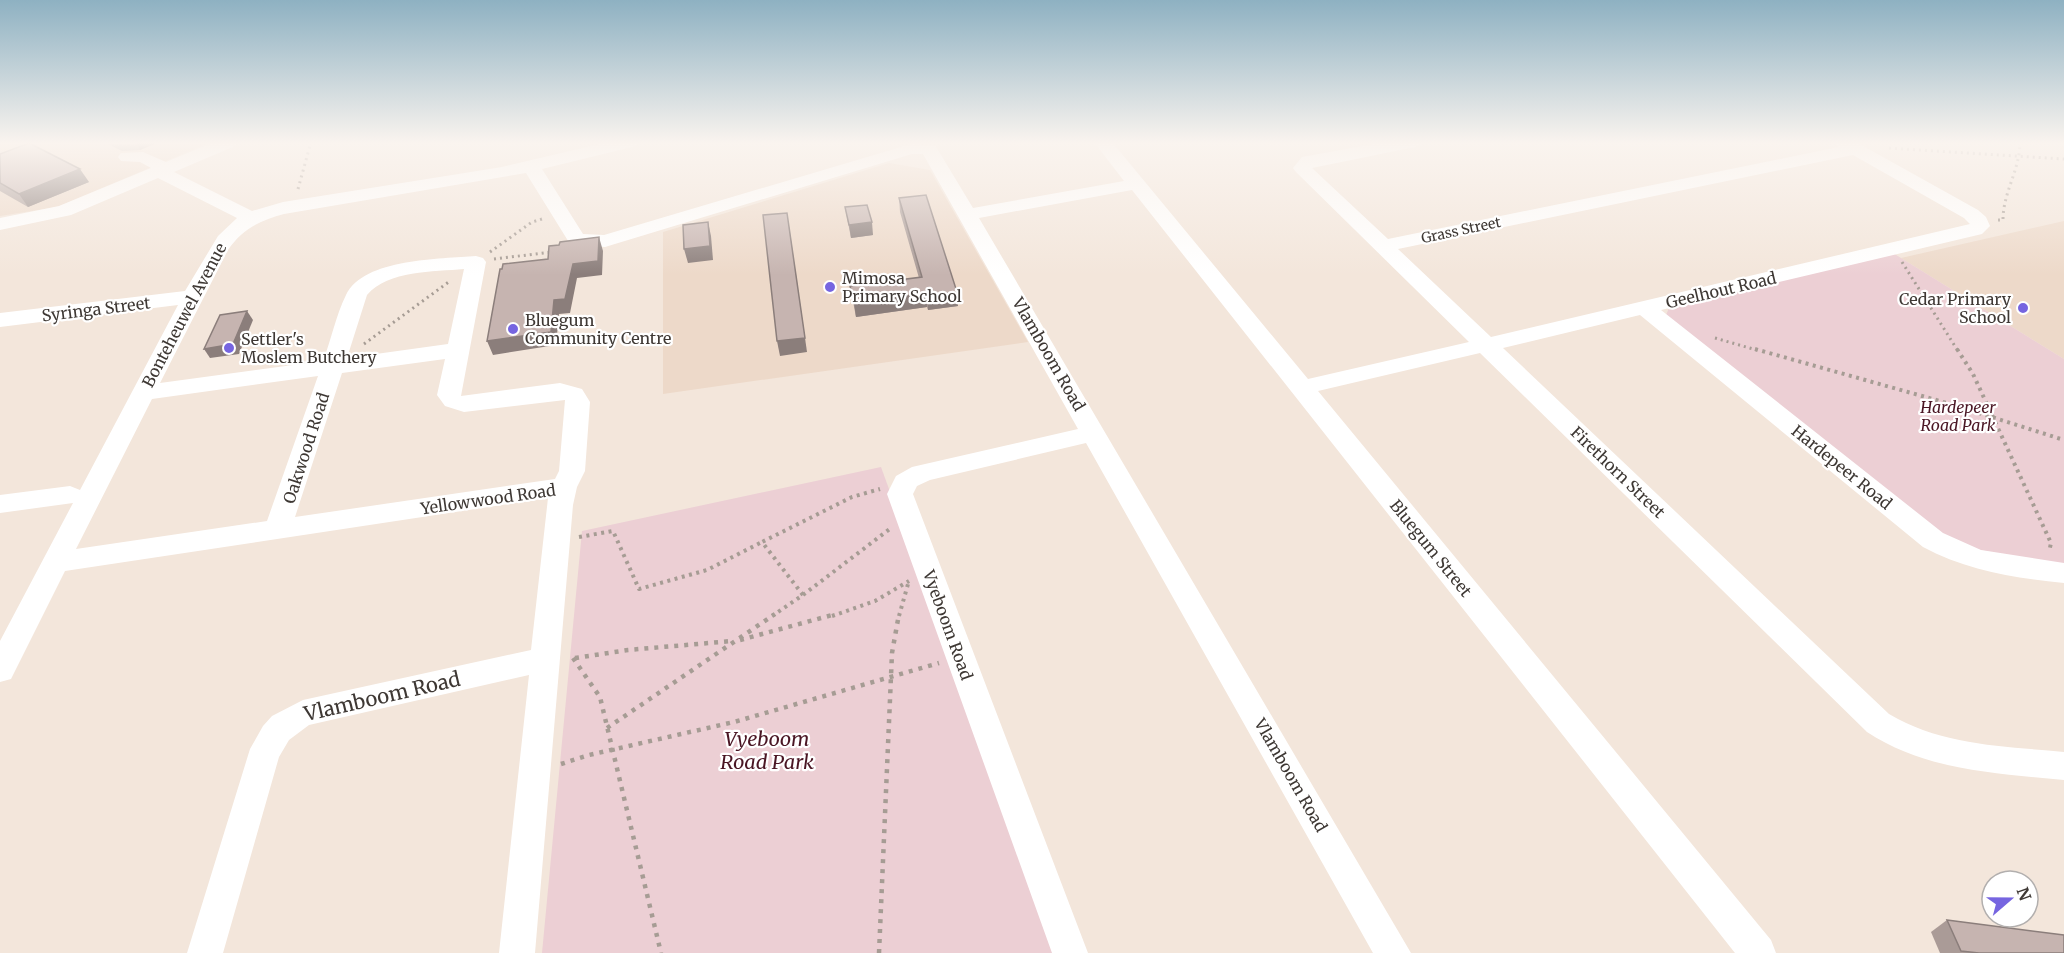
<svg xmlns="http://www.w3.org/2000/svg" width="2064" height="953" font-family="Merriweather,serif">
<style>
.built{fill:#edd9c9}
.green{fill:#eccfd4}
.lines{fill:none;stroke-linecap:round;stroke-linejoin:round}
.path-far2{stroke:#a69c94;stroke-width:3;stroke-dasharray:2 4;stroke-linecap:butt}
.path-far1{stroke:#a69c94;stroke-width:4;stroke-dasharray:3 4.5;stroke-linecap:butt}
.path{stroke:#a69c94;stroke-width:4.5;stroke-dasharray:4 6;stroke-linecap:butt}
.minor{fill:#fff;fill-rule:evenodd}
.wall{fill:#aa9b97}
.shaded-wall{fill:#8b7e7b}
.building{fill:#c6b4b0;stroke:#8b7e7b;stroke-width:1.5}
.poi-dot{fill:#7665e0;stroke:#fff;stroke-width:2}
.labels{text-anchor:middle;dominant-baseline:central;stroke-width:4.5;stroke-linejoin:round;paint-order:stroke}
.far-street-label{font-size:14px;fill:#3e3834;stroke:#fff}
.poi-label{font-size:16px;fill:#3e3834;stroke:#fff;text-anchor:start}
.street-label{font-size:16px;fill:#3e3834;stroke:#fff}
.park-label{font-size:16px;font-style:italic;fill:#4a1624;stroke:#fff}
.near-street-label{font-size:20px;fill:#3e3834;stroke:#fff}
.near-park-label{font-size:20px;font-style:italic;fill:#4a1624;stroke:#fff}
</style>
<rect width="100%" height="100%" fill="#f3e6db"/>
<g class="built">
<polygon points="0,142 211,142 57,207 0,216"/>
<polygon points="889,163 930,170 1028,342 663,394 663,232"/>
<polygon points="2064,221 2064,359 1901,258"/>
</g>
<g class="green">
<polygon points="1893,253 2064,359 2064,567 1956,545 1666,315 1669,308"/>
<polygon points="881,467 1058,953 542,953 582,531"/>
</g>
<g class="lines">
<g class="path-far2">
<polyline points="1889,148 2064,159"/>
<polyline points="298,189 311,142"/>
<path d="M 1998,220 L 2003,220 C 2003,192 2020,170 2020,142"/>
<polyline points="490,252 532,222 542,219"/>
<polyline points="494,259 552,252"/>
<polyline points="1902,262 1958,351"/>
<polyline points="1715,338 1760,351"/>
<polyline points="364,344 450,281"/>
</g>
<g class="path-far1">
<polyline points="1755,349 1954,405 2064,440"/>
<polyline points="1957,349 1973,374 2051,543 2049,552"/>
<polyline points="579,537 613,531 639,589 707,570 762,542"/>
<polyline points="803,595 891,528"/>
<polyline points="772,616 803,595 762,542 852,497 880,489"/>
<polyline points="832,616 875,601 909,581"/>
<polyline points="899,616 908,584"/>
</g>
<g class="path">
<polyline points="740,640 836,614"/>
<polyline points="573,658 600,697 661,953"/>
<polyline points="575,658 628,650 732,641"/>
<polyline points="607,728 775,614"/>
<polyline points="561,764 589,755 734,722 939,663"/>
<polyline points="879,953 892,653 899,614"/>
</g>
<path class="minor" d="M 214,142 L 238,142 L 235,146 L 174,172 L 252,211 L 283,202 L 502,167 L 608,142 L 639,142 L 636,146 L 542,169 L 583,234 L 604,235 L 911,144 L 935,145 L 973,208 L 1124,181 L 1094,142 L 1112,142 L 1308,379 L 1469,342 L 1296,172 L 1293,168 L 1302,157 L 1385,142 L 1424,142 L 1415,147 L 1312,168 L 1388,239 L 1839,147 L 1834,142 L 1856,142 L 1978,210 L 1986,217 L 1990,226 L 1982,234 L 1661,310 L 1943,533 L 1981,550 L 2064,563 L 2064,583 C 2015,578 1968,571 1923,547 L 1640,315 L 1503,348 L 1889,714 C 1943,746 2003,746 2064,752 L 2064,780 C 1995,773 1927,771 1867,732 L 1480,353 L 1318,391 L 1771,940 L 1776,953 L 1735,953 L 1132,190 L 979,218 L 1411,953 L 1373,953 L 1086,443 L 930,480 L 917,486 L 913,494 L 1088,953 L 1052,953 L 887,494 L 896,476 L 912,467 L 1078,429 L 923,154 L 912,154 L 605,247 L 570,244 L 526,173 L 284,214 C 261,220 242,229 228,250 L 160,383 L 323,361 C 331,340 336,315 346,295 C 364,258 441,259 476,256 L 483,258 L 486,262 L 461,396 L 560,383 L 582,389 L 590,402 L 585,471 L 577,487 L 573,505 L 535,953 L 499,953 L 529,675 L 309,725 L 289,740 L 279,757 L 223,953 L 187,953 L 250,749 L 263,726 L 272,716 L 303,700 L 531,650 L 548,498 L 65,571 L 11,679 L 0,682 L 0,641 L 73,503 L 0,513 L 0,495 L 70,486 L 80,490 L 178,305 L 0,327 L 0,313 L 185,291 L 218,236 L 237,218 L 158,178 L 71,215 L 0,230 L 0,218 L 59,206 L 151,168 L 140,162 L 121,161 L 118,157 L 121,153 L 143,152 L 166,162 ZM 1853,155 L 1964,218 L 1970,224 L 1491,337 L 1398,249 ZM 464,269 L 448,344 L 347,358 L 367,295 C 389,270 433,272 464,269 ZM 445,359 L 437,395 L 445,406 L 464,412 L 565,400 L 559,471 L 555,479 L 295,517 L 342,373 ZM 318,376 L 267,521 L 76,549 L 152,399 Z"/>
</g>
<g class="wall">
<polygon points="104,142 159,142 140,150 122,151"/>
<polygon points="0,154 89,182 28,207 0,191"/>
<polygon points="899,198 958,306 928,310 927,307 856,317 850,286 919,278 900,212"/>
<polygon points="845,207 873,235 851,238"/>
<polygon points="1947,920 2064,953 1940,953 1931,932"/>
</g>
<g class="shaded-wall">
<polygon points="136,142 159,142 140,150"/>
<polygon points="80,169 89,182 28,207 19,194"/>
<polygon points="708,222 711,236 713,260 688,263 684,249"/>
<polygon points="872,222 873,235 851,238 849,225"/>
<polygon points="789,226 807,352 780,356 777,341"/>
<polygon points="599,237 603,251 602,275 577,278 570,313 559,314 556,345 493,355 487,341 554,300 573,264"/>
<polygon points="957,292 958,306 928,310 927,296"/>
<polygon points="926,293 927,307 856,317 854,303"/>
<polygon points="247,311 253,320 239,354 210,358 204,349"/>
</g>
<g class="building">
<polygon points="29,143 80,169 19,194 0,183 0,154"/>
<polygon points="926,195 957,292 927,296 926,293 854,303 850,286 922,277 899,198"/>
<polygon points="867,205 872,222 849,225 845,207"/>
<polygon points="787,213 805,338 777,341 763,215"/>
<polygon points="708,222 710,246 684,249 683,225"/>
<polygon points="599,237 598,261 573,264 565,299 554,300 551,332 487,341 500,269 502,269 503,264 548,259 549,246 559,245 560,242"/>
<polygon points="247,311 233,344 204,349 220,315"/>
<polygon points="1947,920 2064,935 2064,953 1979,953 1961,951"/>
</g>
<linearGradient id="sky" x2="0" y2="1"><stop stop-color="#8eb1c2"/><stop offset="0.52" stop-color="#faf4ef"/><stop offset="1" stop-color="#faf4ef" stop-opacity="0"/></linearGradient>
<rect width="2064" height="275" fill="url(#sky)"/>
<g class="poi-dot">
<circle cx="830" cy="287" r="6"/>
<circle cx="2023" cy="308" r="6"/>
<circle cx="513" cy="329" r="6"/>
<circle cx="229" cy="348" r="6"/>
</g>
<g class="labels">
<g class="far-street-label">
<text transform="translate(1461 230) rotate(-12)">Grass Street</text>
</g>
<g class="poi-label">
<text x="842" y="278">Mimosa<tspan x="842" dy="18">Primary School</tspan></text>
<text x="2011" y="299" text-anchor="end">Cedar Primary<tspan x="2011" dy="18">School</tspan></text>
<text x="525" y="320">Bluegum<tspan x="525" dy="18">Community Centre</tspan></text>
<text x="241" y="339">Settler's<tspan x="241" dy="18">Moslem Butchery</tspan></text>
</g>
<g class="street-label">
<text transform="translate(1721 290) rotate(-13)">Geelhout Road</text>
<text transform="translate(96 309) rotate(-7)">Syringa Street</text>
<text transform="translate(184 315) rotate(-62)">Bonteheuwel Avenue</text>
<text transform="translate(1049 354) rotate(60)">Vlamboom Road</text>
<text transform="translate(306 448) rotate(-72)">Oakwood Road</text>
<text transform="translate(1842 467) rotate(39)">Hardepeer Road</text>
<text transform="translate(1618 472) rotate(44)">Firethorn Street</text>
<text transform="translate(488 499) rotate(-8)">Yellowwood Road</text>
<text transform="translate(1431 548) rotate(51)">Bluegum Street</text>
<text transform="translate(948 625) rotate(70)">Vyeboom Road</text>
<text transform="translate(1291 775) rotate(60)">Vlamboom Road</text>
</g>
<g class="park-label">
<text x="1958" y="407">Hardepeer<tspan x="1958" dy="18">Road Park</tspan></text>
</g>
<g class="near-street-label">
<text transform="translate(382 696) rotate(-13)">Vlamboom Road</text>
</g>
<g class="near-park-label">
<text x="767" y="738">Vyeboom<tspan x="767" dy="23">Road Park</tspan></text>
</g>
</g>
<g transform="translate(2010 899) rotate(70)"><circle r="28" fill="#ffffff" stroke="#b2afae" stroke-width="1.5"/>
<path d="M0-4.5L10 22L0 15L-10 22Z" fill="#7665e0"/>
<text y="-9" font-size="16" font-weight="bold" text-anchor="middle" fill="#3e3834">N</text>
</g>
</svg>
